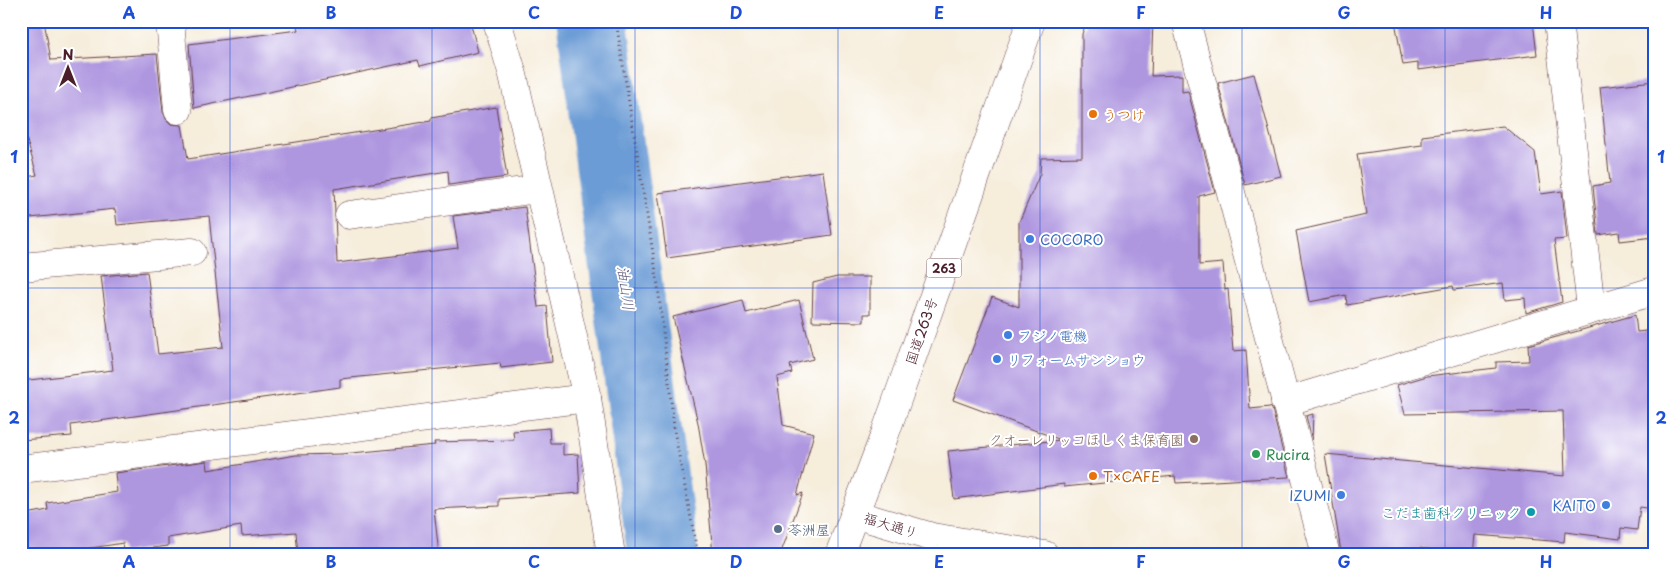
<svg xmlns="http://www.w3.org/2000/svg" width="1675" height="576" font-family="'Playpen Sans','Klee One',sans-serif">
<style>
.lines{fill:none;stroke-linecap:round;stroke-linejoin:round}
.river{stroke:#6c9cd5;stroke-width:71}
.building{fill:#af97e0}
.street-casing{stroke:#643e45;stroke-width:29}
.secondary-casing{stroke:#643e45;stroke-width:29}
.highway-casing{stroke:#643e45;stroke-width:29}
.path{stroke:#643e45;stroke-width:3;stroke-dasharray:1 4;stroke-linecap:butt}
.street{stroke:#fff;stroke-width:28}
.secondary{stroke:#fff;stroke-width:28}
.highway{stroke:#fff;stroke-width:28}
.grid{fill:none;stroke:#1d4ed8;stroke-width:1;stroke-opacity:0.55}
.food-dot{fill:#e8710a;stroke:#fff;stroke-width:2}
.shop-dot{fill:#3f7fe0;stroke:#fff;stroke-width:2}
.education-dot{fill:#8d6e63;stroke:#fff;stroke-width:2}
.leisure-dot{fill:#2e9e5b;stroke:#fff;stroke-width:2}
.culture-dot{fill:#0f9aa8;stroke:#fff;stroke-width:2}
.service-dot{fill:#5c6f8a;stroke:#fff;stroke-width:2}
.labels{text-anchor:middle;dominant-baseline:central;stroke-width:4;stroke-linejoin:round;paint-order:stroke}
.shield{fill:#fff;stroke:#80626b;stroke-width:1}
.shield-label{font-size:12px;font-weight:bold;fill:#4a1f2b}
.food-label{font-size:14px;fill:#c56008;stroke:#fff;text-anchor:start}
.shop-label{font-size:14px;fill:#366cbe;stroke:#fff;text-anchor:start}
.street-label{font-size:14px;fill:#4a1f2b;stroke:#fff}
.education-label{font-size:14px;fill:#785e54;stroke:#fff;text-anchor:end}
.leisure-label{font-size:14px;fill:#27864d;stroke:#fff;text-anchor:start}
.culture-label{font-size:14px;fill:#0d838f;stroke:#fff;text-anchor:end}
.service-label{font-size:14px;fill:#4e5e75;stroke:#fff;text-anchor:start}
.water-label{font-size:15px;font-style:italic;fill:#595777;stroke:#fff}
.neatline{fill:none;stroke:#1d4ed8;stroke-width:2}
.grid-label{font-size:16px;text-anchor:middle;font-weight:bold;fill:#1d4ed8}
</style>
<rect width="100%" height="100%" fill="#fff"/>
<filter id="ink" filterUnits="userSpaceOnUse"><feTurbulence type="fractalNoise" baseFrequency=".02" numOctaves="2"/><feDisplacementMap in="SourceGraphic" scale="10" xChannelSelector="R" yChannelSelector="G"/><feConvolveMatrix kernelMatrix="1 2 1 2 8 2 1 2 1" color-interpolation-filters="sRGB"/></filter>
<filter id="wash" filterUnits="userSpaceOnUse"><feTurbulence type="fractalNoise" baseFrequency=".0096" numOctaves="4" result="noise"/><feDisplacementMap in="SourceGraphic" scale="20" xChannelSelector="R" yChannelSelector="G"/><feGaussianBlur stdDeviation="1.12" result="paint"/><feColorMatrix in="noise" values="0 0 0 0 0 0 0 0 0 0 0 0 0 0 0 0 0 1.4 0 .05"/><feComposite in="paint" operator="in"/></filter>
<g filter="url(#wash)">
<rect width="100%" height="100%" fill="#f6eddb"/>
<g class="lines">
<polyline class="river" points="592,21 663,555"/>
</g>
<g id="blocks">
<g class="building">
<polygon points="21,21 44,21 51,60 157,54 163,112 166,119 171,124 182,125 188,159 431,121 431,118 496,107 507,177 449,185 448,171 334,189 337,263 458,248 453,216 525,207 538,307 547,306 552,362 501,368 500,363 340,379 340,387 71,425 72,436 21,440 21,381 113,370 101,276 147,272 158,354 223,347 209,216 117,225 115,209 21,219 21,178 37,175 21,120"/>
<polygon points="341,21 470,21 478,52 420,66 418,60 194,108 189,44 298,30 297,26"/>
<polygon points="1087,21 1153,21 1151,76 1182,75 1182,92 1188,91 1215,192 1199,196 1199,265 1223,263 1225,290 1228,289 1233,351 1246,350 1250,409 1270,407 1272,409 1289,477 1176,483 1175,476 1064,487 1064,484 954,499 948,451 1061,440 953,400 992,297 1019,307 1019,222 1040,174 1041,158 1082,157 1082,34"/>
<polygon points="1395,21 1533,21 1537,55 1418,70 1418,63 1403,65"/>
<polygon points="1254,74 1281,176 1245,185 1218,83"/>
<polygon points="1654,81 1654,237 1620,241 1619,232 1598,235 1593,186 1610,183 1600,87"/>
<polygon points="1503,126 1535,152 1541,194 1562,191 1567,239 1554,240 1562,302 1526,313 1525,298 1505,300 1503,283 1454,290 1453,286 1347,305 1346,295 1309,302 1296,231 1366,215 1357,154 1422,145 1422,136"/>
<polygon points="823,171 832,235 667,258 658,193"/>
<polygon points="837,277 870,277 870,314 864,314 864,322 812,321 813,283"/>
<polygon points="743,300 746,313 799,300 813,359 790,365 792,373 777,377 783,425 814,433 797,495 803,493 780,555 713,555 705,465 698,423 673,317"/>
<polygon points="1635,315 1637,332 1654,330 1654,509 1640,507 1637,530 1621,528 1620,539 1565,532 1564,542 1475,535 1473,554 1419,548 1419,555 1341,552 1325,454 1565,476 1563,411 1405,414 1397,385 1427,376 1496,368 1496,362 1529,361 1528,345"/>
<polygon points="1313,414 1312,440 1306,416"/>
<polygon points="549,428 550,443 563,443 563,455 578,454 580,493 499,499 499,506 434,509 439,555 298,555 296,532 242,536 241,526 168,538 168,546 124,552 123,543 47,555 21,555 21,515 48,510 47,503 117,492 115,473 207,461 208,470 296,455 341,454 435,445 434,442 514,440 513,431"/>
</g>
</g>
</g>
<g filter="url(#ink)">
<use href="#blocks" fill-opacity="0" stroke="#643e45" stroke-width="1"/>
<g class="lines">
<defs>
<g id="street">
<polyline points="170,21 178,110"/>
<polyline points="497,21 513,75 587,398 611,555"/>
<polyline points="1186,21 1326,555"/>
<polyline points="1558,21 1591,308"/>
<polyline points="349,215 538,189"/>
<polyline points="21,267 192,252"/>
<polyline points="1285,402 1654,291"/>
<polyline points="21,469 587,398"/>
</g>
<polyline id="secondary" points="854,514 932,537 1045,555"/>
<polyline id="highway" points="839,555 885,434 1031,21"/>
</defs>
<use href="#street" class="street-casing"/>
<use href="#secondary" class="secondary-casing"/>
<use href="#highway" class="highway-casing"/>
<polyline class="path" points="616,21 657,278 675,435 698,555"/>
<use href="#street" class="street"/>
<use href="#secondary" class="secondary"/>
<use href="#highway" class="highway"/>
</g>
</g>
<path class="grid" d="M 230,21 L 230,555M 432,21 L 432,555M 635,21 L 635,555M 838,21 L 838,555M 1040,21 L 1040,555M 1242,21 L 1242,555M 1445,21 L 1445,555M 21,288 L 1654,288"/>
<g class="food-dot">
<circle cx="1093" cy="114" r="5"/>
<circle cx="1093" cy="476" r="5"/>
</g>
<g class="shop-dot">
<circle cx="1030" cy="239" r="5"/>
<circle cx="1008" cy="335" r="5"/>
<circle cx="997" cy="359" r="5"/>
<circle cx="1341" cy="495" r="5"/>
<circle cx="1606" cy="505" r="5"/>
</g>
<circle class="education-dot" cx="1194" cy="439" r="5"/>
<circle class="leisure-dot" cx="1256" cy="454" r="5"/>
<circle class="culture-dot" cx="1531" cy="512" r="5"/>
<circle class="service-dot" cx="778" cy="529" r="5"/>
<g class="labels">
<rect class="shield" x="926.5" y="258.5" width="35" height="19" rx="4"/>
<g class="shield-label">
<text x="944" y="268">263</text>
</g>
<g class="food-label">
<text x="1103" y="114">うつけ</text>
<text x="1103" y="476">T×CAFE</text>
</g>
<g class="shop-label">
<text x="1040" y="239">COCORO</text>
<text x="1018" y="335">フジノ電機</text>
<text x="1007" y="359">リフォームサンショウ</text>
<text x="1331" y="495" text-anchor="end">IZUMI</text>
<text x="1596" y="505" text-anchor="end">KAITO</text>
</g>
<g class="street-label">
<text transform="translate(921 331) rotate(-71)">国道263号</text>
<text transform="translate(891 525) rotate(17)">福大通り</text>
</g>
<g class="education-label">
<text x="1184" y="439">クオーレリッコほしくま保育園</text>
</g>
<g class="leisure-label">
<text x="1266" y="454">Rucira</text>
</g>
<g class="culture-label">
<text x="1521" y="512">こだま歯科クリニック</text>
</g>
<g class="service-label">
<text x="788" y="529">苓洲屋</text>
</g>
<g class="water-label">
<text transform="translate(627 288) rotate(82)">油山川</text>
</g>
</g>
<rect width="1675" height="576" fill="none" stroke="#fff" stroke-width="55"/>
<g transform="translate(68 68)" stroke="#ffffff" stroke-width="4" paint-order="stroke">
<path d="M0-4L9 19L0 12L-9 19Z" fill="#4a1f2b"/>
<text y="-8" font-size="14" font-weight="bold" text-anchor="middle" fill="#4a1f2b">N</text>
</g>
<rect x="28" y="28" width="1620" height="520" class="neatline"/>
<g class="grid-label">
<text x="129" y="19">A</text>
<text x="331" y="19">B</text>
<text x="534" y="19">C</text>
<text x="736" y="19">D</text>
<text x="939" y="19">E</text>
<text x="1141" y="19">F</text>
<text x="1344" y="19">G</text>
<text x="1546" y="19">H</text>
<text x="14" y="163">1</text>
<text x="1661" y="163">1</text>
<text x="14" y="424">2</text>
<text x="1661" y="424">2</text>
<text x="129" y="568">A</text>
<text x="331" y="568">B</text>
<text x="534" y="568">C</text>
<text x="736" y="568">D</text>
<text x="939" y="568">E</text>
<text x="1141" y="568">F</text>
<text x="1344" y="568">G</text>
<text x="1546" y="568">H</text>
</g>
</svg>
